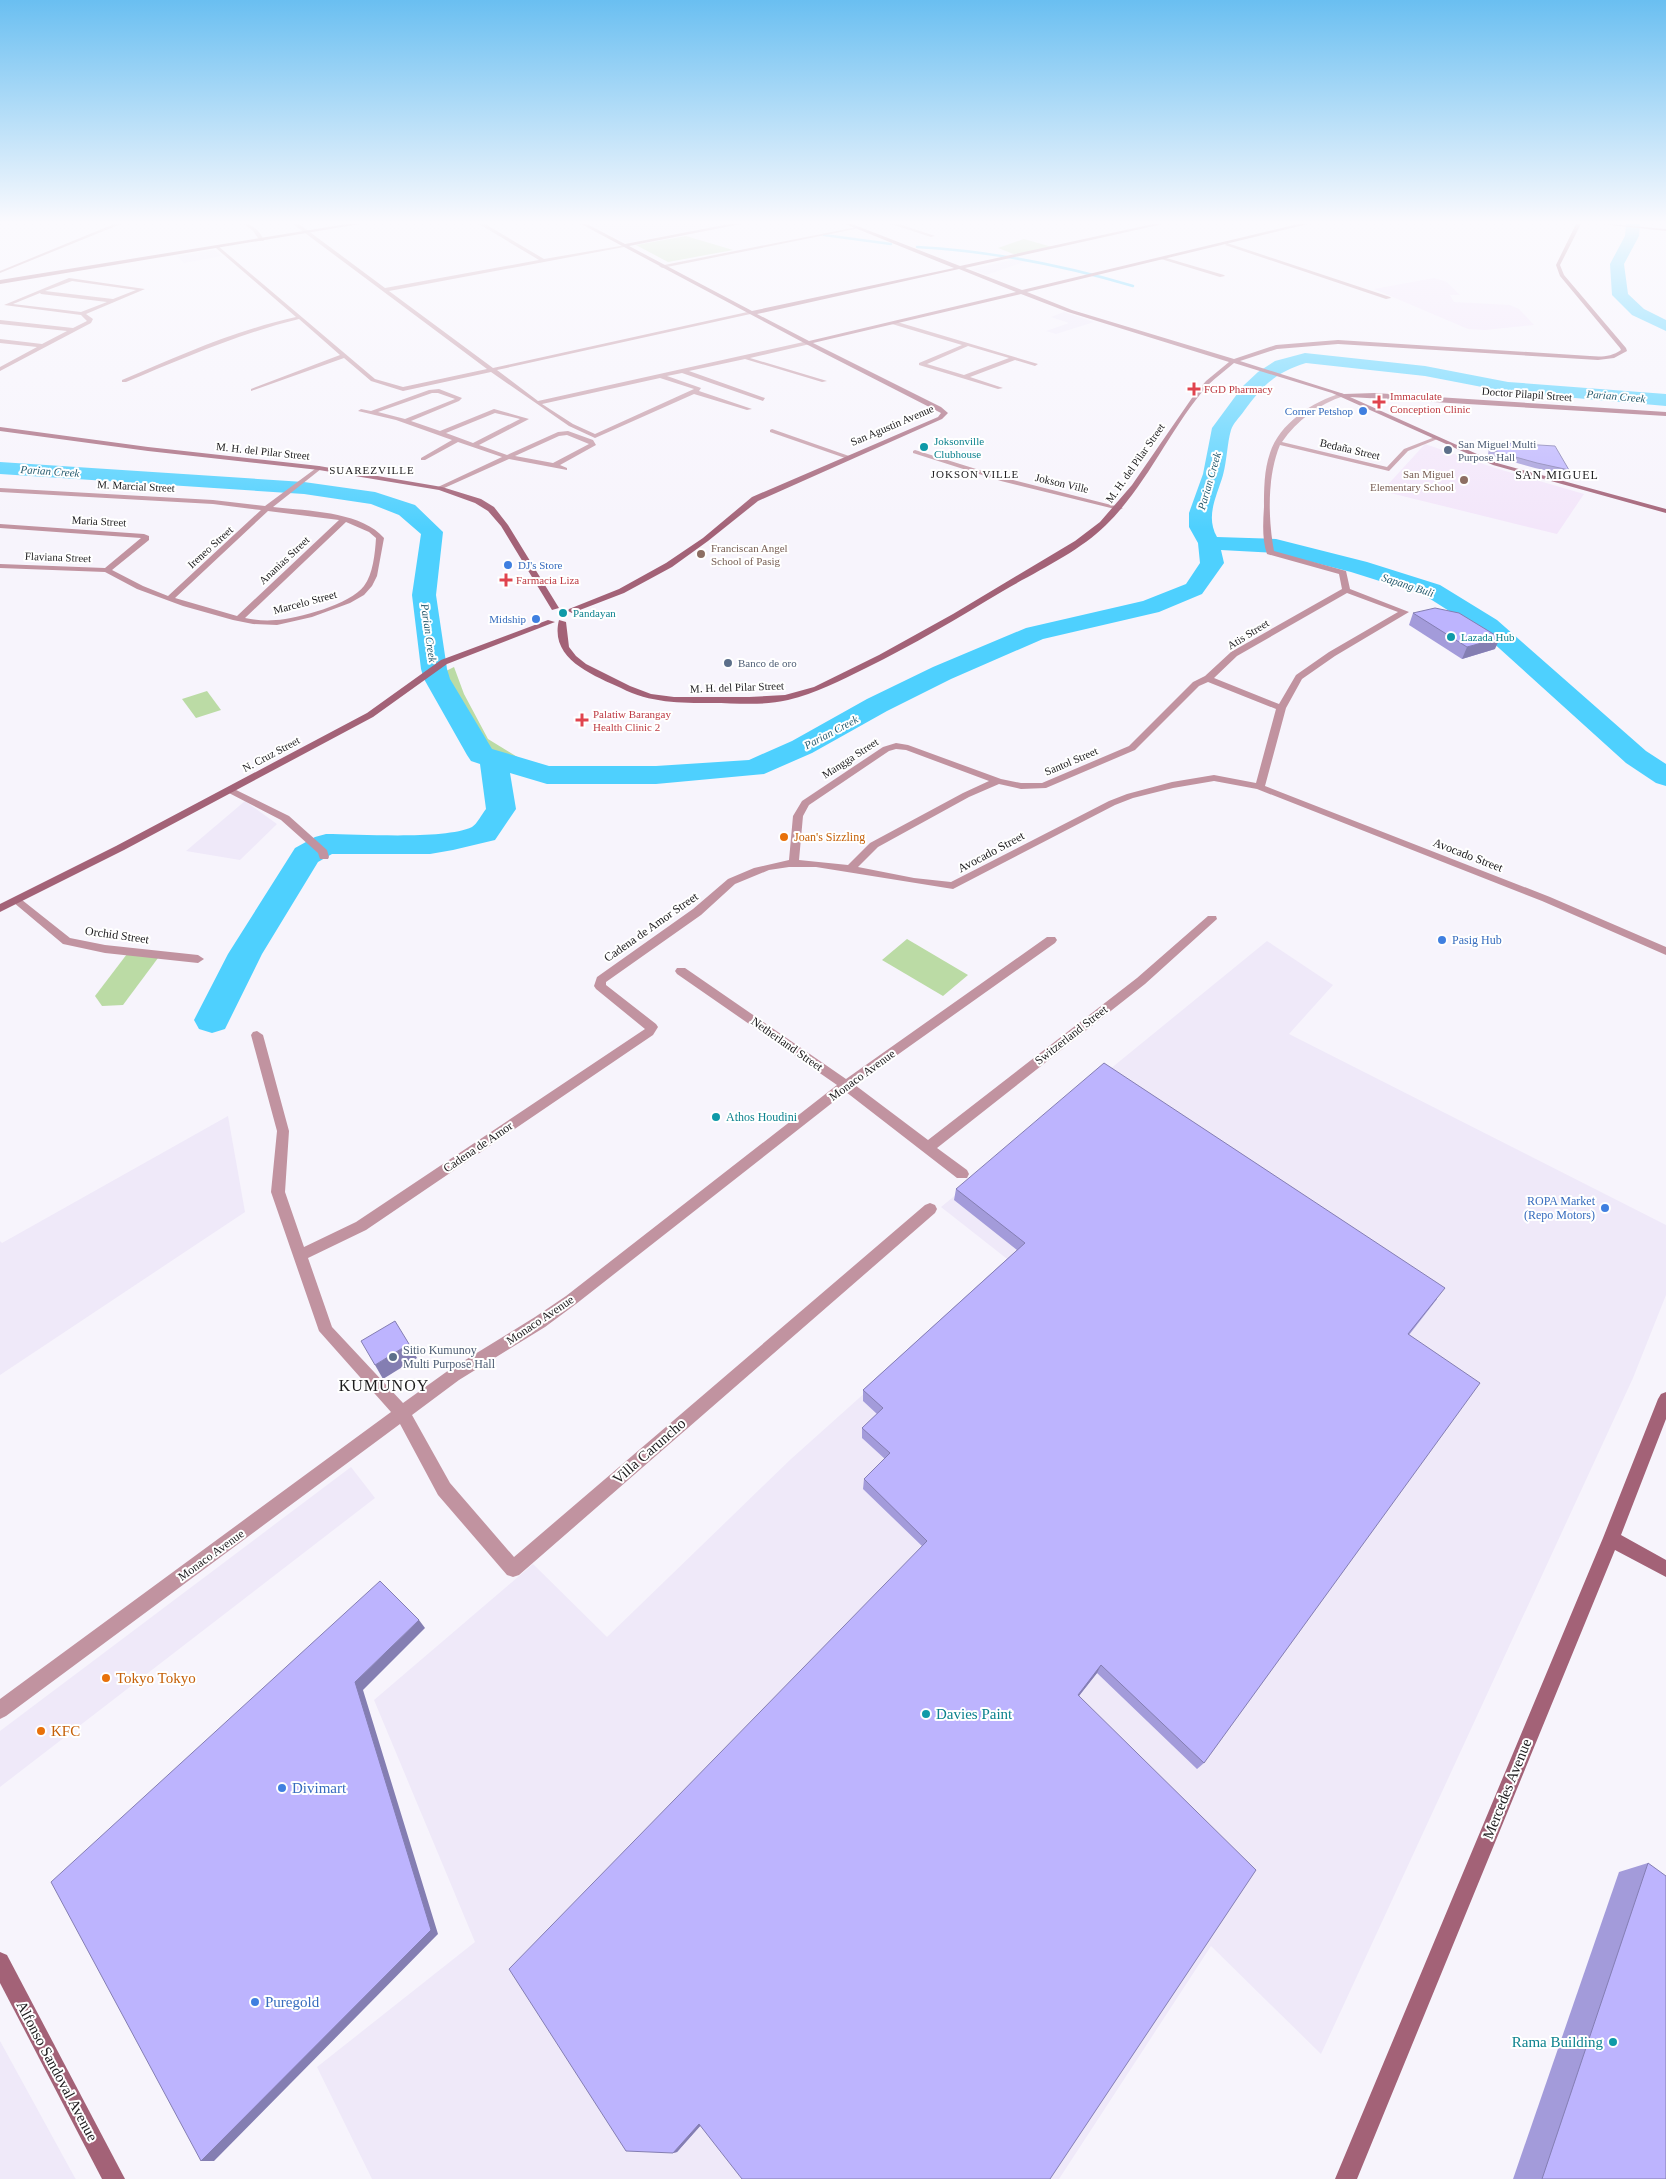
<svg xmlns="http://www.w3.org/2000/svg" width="1666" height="2179" font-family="'Times New Roman',serif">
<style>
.built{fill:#efe9f9}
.education{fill:#f3e6fa}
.green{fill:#bbdba5}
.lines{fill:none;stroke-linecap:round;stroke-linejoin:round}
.stream{stroke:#4ed0fe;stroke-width:2.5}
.river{fill:#4ed0fe;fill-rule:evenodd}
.street{fill:#c193a0;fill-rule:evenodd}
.secondary{fill:#a36277;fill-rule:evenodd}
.wall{fill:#a39bda}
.shaded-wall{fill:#847eb2}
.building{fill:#bdb4fe;stroke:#847eb2}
.health-dot{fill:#e0444e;stroke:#fff;stroke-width:2}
.shop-dot{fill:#3f7fe0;stroke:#fff;stroke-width:2}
.culture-dot{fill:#0f9aa8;stroke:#fff;stroke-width:2}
.service-dot{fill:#5c6f8a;stroke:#fff;stroke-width:2}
.education-dot{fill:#8d6e63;stroke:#fff;stroke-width:2}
.food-dot{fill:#e8710a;stroke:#fff;stroke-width:2}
.labels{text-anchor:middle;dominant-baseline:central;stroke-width:4;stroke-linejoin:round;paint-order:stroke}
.far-health-label{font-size:11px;fill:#be3a42;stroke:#fff;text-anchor:start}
.far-street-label{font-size:11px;fill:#1d1c1e;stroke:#fff}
.far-water-label{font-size:11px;font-style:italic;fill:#285c6f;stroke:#fff}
.far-shop-label{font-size:11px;fill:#366cbe;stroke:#fff;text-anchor:end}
.far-culture-label{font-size:11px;fill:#0d838f;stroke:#fff;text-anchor:start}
.far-service-label{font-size:11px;fill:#4e5e75;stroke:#fff;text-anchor:start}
.far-neighbourhood-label{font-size:11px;letter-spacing:1px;fill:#1d1c1e;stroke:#fff}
.far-education-label{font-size:11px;fill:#785e54;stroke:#fff;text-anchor:end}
.far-quarter-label{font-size:12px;letter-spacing:1px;fill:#1d1c1e;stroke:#fff}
.food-label{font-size:12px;fill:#c56008;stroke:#fff;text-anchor:start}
.street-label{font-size:12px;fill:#1d1c1e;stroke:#fff}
.shop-label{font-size:12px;fill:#366cbe;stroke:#fff;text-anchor:start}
.culture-label{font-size:12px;fill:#0d838f;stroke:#fff;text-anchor:start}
.service-label{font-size:12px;fill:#4e5e75;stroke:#fff;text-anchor:start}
.near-street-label{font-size:15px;fill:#1d1c1e;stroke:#fff}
.near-food-label{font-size:15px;fill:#c56008;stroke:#fff;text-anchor:start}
.near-culture-label{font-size:15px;fill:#0d838f;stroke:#fff;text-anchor:start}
.near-shop-label{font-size:15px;fill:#366cbe;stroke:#fff;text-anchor:start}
.near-neighbourhood-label{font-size:16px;letter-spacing:1px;fill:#1d1c1e;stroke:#fff}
</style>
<rect width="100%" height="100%" fill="#f7f4fc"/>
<g class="built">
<polygon points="590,224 725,224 626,243"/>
<polygon points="214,250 222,256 184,263 177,256"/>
<polygon points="1016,259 1027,261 986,275 971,269"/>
<polygon points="1064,312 1094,322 1056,334 1046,331 1069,323 1051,317"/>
<polygon points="245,801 277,824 240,860 186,851"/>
<polygon points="1267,941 1333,985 1289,1034 1666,1225 1666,1295 1633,1378 1321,2054 1211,1946 1059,2179 372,2179 317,2067 475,1942 374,1700 533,1564 607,1637 791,1459 1011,1262 941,1207"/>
<polygon points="228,1116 245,1212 0,1375 0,1241 2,1243"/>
<polygon points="351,1467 375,1498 0,1787 0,1731"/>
<polygon points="0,2041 75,2178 76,2179 0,2179"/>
</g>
<g class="education">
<polygon points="1434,278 1447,282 1460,295 1450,295 1454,302 1510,305 1519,309 1534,325 1485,330 1468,329 1374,289"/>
<polygon points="1425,444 1495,468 1584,494 1557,534 1382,491"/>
</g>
<g class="green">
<polygon points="686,236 733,250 668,262 636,245"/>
<polygon points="1024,239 1052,247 1016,255 998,248"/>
<path d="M 454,667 L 464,694 L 488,739 L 519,758 L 514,762 C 501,757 482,750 473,739 C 459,721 454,693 446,671 Z"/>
<polygon points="207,691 221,710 196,718 182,699"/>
<polygon points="907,939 968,975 943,996 882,960"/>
<polygon points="127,954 158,958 123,1005 102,1006 95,996"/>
</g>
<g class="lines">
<g class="stream">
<polyline points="824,235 891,244"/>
<path d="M 917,247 C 991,251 1062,265 1133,286"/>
</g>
<g class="river">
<polygon points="1626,224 1640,224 1639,236 1624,264 1628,294 1644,309 1666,320 1666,331 1632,315 1612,295 1610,264 1625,236"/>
<path d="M 1305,353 L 1425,366 L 1508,382 L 1666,394 L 1666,406 L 1508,392 L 1425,376 L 1306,363 C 1276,372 1262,386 1244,411 C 1240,417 1233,423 1231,430 C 1227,444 1227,460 1223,475 C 1217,496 1205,516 1217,537 L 1276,539 L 1367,562 L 1440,585 L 1497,620 L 1646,751 L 1666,764 L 1666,786 L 1656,783 L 1626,763 L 1479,630 L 1424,595 L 1351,572 L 1276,553 L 1221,550 L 1224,563 L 1202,594 L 1159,612 L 1043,639 L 951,679 L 887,711 L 812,753 L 764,774 L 656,784 L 547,784 L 510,773 L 516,809 L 495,840 L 453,850 L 430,854 L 332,854 L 318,862 L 262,954 L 225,1029 L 212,1033 L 199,1029 L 194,1020 L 228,954 L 295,848 L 315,837 L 326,834 C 359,834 445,840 472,827 C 477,824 482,814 486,809 L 480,764 L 471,761 L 467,755 L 424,679 L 421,669 L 412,595 L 421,534 L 399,515 L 371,504 L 304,494 L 0,474 L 0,462 L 304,482 L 375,492 L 415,505 L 443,532 L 436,595 L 447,669 L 450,679 L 492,749 L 549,766 L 656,766 L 749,760 L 792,741 L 867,699 L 933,667 L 1026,628 L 1143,601 L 1186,584 L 1200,563 L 1198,543 L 1189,527 L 1189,513 L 1203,474 L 1212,428 L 1243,386 L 1258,372 L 1275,361 Z"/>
</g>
<g class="street">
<polygon points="114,224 121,224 0,273 0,271"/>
<path d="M 244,224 C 254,224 261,233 264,241 L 260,241 L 253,231 Z"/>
<path d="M 293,224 L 299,224 L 385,288 L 539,260 L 479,224 L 485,224 L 544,259 L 626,245 L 624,247 L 389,291 L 493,368 L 752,311 L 755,313 L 497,370 L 538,401 L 808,341 L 810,344 L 750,358 L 827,381 L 822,382 L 745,359 L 689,371 L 765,398 L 763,401 L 682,373 L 667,376 L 701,388 L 699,391 L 752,409 L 747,410 L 694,394 L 595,438 L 569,426 L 491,372 L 403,391 L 371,381 L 344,358 L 251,391 L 251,389 L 340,355 L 299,319 C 238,334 184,358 126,382 L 122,382 L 122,380 C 181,355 233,331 296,317 L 216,248 L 218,246 L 375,379 L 403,387 L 487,369 ZM 660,378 L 694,389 L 595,434 L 573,424 L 542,404 Z"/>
<polygon points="891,224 899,224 935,236 931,237"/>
<polygon points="857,227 855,229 662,268 659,266"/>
<polygon points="1227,243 1390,297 1391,298 1386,299 1225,245"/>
<polygon points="1163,257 1224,275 1225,276 1220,277 1161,259"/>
<path d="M 69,278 L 145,289 L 86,314 L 93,319 L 91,323 L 0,371 L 0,367 L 37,347 L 0,343 L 0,339 L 42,344 L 67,331 L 0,324 L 0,320 L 73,328 L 87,321 L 81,315 L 4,305 ZM 72,281 L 136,290 L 113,299 L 45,291 ZM 40,293 L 41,294 L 107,302 L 81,312 L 13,304 Z"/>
<path d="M 894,321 L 1038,364 L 1035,366 L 1015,360 L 970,377 L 1003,388 L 998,389 L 919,365 L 919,363 L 962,345 L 892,324 ZM 968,346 L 1009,358 L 964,375 L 927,364 Z"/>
<path d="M 439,389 L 462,398 L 459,401 L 411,421 L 440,431 L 494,409 L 529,419 L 479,445 L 507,455 L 558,432 L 568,431 L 593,440 L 596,445 L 560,465 L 567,468 L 567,470 L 509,459 L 442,489 L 438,489 L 438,487 L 502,457 L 458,442 L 425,460 L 421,460 L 421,458 L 452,440 L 396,420 L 358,411 L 361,409 L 371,411 L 429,390 ZM 432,393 L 438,393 L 455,399 L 405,419 L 378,412 ZM 495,413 L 520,419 L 473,443 L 446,433 ZM 567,435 L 589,444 L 553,463 L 515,456 L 559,436 Z"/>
<path d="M 1342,393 L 1344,396 C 1319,404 1297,420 1282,442 L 1387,467 L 1404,449 L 1435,437 L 1440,438 L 1408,451 L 1389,471 L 1280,445 C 1267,476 1268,519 1274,551 L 1346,571 L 1350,589 L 1409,612 L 1335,656 L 1302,679 L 1286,708 L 1265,786 L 1550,897 L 1666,947 L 1666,955 L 1542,901 L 1257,789 L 1214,781 L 1173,788 L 1133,798 L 1115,805 L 953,889 L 816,867 L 789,867 L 769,870 L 735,884 L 701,915 L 606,982 L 606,985 L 656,1024 L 658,1027 L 653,1035 L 366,1230 L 308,1258 L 332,1327 L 403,1403 L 449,1370 L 535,1317 L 566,1296 L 837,1085 L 677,974 L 675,971 L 677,968 L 685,968 L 846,1079 L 1047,937 L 1055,937 L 1057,940 L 1055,943 L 855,1085 L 928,1140 L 1137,978 L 1208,916 L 1216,916 L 1217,919 L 1145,984 L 937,1148 L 967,1170 L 969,1174 L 967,1178 L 957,1178 L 846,1092 L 576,1304 L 545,1327 L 459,1380 L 412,1415 L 450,1483 L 514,1557 L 925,1205 L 930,1203 L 935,1205 L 937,1209 L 935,1213 L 519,1575 L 513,1577 L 507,1575 L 438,1495 L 400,1424 L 6,1716 L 0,1719 L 0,1699 L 391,1412 L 319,1331 L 271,1192 L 277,1131 L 251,1035 L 253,1032 L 257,1031 L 263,1035 L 289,1131 L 285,1192 L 304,1247 L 356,1222 L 645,1029 L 596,989 L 594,986 L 597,977 L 693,909 L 728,879 L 754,868 L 789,860 L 793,816 L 802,801 L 883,747 L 896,743 L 908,745 L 1001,779 L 1021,783 L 1042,783 L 1129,746 L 1193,682 L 1205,676 L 1231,652 L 1342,589 L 1339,574 L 1267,554 C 1262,540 1263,522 1264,507 C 1264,490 1264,470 1270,453 C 1279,424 1313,401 1342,393 ZM 1347,593 L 1398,612 L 1329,652 L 1296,675 L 1279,704 L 1214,678 L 1237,656 ZM 1208,682 L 1276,709 L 1256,783 L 1214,775 L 1172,782 L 1127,794 L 1109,801 L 951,882 L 914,878 L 858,867 L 878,847 L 969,797 L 999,784 L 1021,789 L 1046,788 L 1135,750 L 1199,686 ZM 896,749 L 906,750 L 989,781 L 963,793 L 870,843 L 848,865 L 799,860 L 803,816 L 809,805 L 889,751 Z"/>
<polygon points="772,429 849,456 850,457 845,458 770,432 770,430"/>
<polygon points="915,450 1005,478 1123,508 1119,510 1001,481 913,453 913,451"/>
<path d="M 319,466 L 322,468 L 321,469 L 273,507 C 306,511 361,511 384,538 L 377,576 L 372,586 L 364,595 L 350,603 L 312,617 L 277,625 L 253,624 L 233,620 L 183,606 L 137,589 L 105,572 L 0,568 L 0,564 L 105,568 L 141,538 L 0,528 L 0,524 L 144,534 L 149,536 L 149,540 L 112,570 L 143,586 L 168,596 L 261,510 L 213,504 L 0,492 L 0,488 L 213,500 L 265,506 ZM 268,511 L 339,520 L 237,616 L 175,598 ZM 346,522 L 369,532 L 376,538 C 375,554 373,574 364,586 C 351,604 297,619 276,620 C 265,621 255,620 245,618 Z"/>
<polygon points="230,787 289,816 327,850 329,857 328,859 320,859 318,853 281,820 227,792 225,790"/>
<polygon points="17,896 70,938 105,945 198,955 204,959 198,963 105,953 63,944 13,902 12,900"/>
</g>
<g class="secondary">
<polygon points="347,224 360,224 0,284 0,280"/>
<path d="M 581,224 L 587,224 L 625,244 L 729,224 L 741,224 L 629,246 L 752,311 L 954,268 L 845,224 L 852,224 L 960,266 L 1153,224 L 1163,224 L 965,268 L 1022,290 L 1298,224 L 1308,224 L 1027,292 L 1072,310 L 1234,359 L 1276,345 L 1338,340 L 1590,356 C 1601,357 1611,357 1621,350 L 1620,348 L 1560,276 L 1556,265 L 1576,224 L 1581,224 L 1560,265 L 1564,275 L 1626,348 L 1627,351 L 1614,358 L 1598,360 L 1338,344 L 1277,349 L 1240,361 L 1344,394 L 1375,393 L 1666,412 L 1666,416 L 1350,397 L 1497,463 L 1666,509 L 1666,513 L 1493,465 L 1332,393 L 1234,363 C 1226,370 1216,377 1208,385 C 1170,428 1148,484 1106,525 C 1079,552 1035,572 1003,591 C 958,618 913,645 866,668 C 840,681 816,693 788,700 C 764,706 736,703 712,703 C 680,703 650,703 621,688 C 593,675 549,659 559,620 L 566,622 L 569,647 L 576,656 L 586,664 L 630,686 L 651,694 L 674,697 L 749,697 L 785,695 L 814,687 L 879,655 L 953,614 L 1075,541 L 1100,522 L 1132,485 L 1194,395 L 1206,381 L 1229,362 L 1068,312 L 1021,294 L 813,343 L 941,407 L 948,413 L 942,419 L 758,501 L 708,541 L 672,567 L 624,593 L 572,613 L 568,611 L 569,609 L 619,589 L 666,563 L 703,538 L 752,497 L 938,417 L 941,413 L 806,344 ZM 959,269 L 1016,292 L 809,341 L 757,314 Z"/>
<polygon points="1608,224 1666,229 1666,231 1610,225"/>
<polygon points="0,427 148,447 319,466 442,487 481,499 494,507 508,525 559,608 552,610 501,526 488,511 475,503 439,490 319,470 148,451 0,431"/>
<polygon points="548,620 555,622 447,664 373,717 124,850 0,912 0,904 116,846 367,713 441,660"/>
<polygon points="1666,1392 1666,1419 1621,1535 1666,1560 1666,1577 1615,1550 1357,2179 1335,2179 1603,1538 1658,1399 1661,1394"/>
<polygon points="0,1952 7,1955 125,2179 102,2179 0,1983"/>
</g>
</g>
<g class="wall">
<polygon points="1491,442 1569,470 1566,475 1535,468 1488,455 1489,447"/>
<polygon points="1413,613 1495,649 1462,659 1409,625"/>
<polygon points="956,1189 1437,1299 1409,1335 1204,1763 1197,1769 1097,1673 1079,1696 677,2152 673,2153 922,1546 863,1489 864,1479 885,1459 862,1438 862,1428 877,1414 863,1401 863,1390 1017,1250 954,1200"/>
<polygon points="1648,1863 1666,2179 1513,2179 1619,1872"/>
</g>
<g class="shaded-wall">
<polygon points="1500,638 1495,649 1462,659 1467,647"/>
<polygon points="409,1344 417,1358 383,1379 375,1365"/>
<polygon points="419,1620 425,1628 363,1690 438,1934 214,2161 201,2161 355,1682"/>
<polygon points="1101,1665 1097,1673 1074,1702 1078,1695"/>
<polygon points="699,2124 702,2124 677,2152 673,2153"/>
</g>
<g class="building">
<polygon points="1491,442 1555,446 1569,470 1537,463 1490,450"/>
<polygon points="1435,608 1459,613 1500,638 1467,647 1413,613"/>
<polygon points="1104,1063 1445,1288 1408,1334 1480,1383 1204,1763 1101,1665 1078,1695 1256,1870 1050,2179 742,2179 699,2124 673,2153 626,2151 509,1969 927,1541 864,1479 890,1453 862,1428 883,1408 863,1390 1025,1243 956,1189"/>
<polygon points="395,1321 409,1344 375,1365 361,1341"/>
<polygon points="380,1581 419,1620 355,1682 431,1930 201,2161 51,1882"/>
<polygon points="1648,1863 1666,1876 1666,2179 1542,2179"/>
</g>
<linearGradient id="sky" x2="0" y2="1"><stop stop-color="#6abff1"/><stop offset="0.42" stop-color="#fbfafe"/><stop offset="1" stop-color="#fbfafe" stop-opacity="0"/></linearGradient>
<rect width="1666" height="529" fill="url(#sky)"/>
<g class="health-dot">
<path d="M1191.5 381.5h5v5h5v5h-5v5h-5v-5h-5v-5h5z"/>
<path d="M1376.5 394.5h5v5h5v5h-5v5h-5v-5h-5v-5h5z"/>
<path d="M503.5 572.5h5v5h5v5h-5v5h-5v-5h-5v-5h5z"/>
<path d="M579.5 712.5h5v5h5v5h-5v5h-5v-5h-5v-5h5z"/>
</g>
<g class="shop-dot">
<circle cx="1363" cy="411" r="5"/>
<circle cx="508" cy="565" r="5"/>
<circle cx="536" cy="619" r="5"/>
<circle cx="1442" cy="940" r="5"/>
<circle cx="1605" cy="1208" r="5"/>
<circle cx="282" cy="1788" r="5"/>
<circle cx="255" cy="2002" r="5"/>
</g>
<g class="culture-dot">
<circle cx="924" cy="447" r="5"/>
<circle cx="563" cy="613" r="5"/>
<circle cx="1451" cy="637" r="5"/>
<circle cx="716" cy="1117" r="5"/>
<circle cx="926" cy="1714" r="5"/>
<circle cx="1613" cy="2042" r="5"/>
</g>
<g class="service-dot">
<circle cx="1448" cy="450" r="5"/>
<circle cx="728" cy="663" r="5"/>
<circle cx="393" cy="1357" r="5"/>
</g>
<g class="education-dot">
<circle cx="1464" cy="480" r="5"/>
<circle cx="701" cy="554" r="5"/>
</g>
<g class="food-dot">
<circle cx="784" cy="837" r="5"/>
<circle cx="106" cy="1678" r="5"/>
<circle cx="41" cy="1731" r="5"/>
</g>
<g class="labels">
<g class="far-health-label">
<text x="1204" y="389">FGD Pharmacy</text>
<text x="1390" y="396">Immaculate<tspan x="1390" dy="13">Conception Clinic</tspan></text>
<text x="516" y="580">Farmacia Liza</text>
<text x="593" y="714">Palatiw Barangay<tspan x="593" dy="13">Health Clinic 2</tspan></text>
</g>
<g class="far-street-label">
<text transform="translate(1527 394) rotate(4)">Doctor Pilapil Street</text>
<text transform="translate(892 425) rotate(-23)">San Agustin Avenue</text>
<text transform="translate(1350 449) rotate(13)">Bedaña Street</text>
<text transform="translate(263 451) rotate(6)">M. H. del Pilar Street</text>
<text transform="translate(1135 463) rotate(-55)">M. H. del Pilar Street</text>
<text transform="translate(1062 483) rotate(13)">Jokson Ville</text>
<text transform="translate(136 486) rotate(3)">M. Marcial Street</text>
<text transform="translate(99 521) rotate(3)">Maria Street</text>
<text transform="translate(210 547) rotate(-42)">Ireneo Street</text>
<text transform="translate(58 557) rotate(2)">Flaviana Street</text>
<text transform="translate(284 560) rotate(-43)">Ananias Street</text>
<text transform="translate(305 602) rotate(-15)">Marcelo Street</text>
<text transform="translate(1248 634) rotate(-32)">Atis Street</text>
<text transform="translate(737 687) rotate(-2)">M. H. del Pilar Street</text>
<text transform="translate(271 754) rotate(-28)">N. Cruz Street</text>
<text transform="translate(850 758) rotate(-33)">Mangga Street</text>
<text transform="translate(1071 761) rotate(-23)">Santol Street</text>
</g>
<g class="far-water-label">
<text transform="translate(1616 396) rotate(5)">Parian Creek</text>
<text transform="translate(50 471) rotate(4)">Parian Creek</text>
<text transform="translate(1209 481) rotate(-74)">Parian Creek</text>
<text transform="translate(1408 585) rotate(18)">Sapang Buli</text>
<text transform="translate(429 633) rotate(82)">Parian Creek</text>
<text transform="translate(831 732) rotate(-28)">Parian Creek</text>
</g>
<g class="far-shop-label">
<text x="1353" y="411">Corner Petshop</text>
<text x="518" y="565" text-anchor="start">DJ's Store</text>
<text x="526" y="619">Midship</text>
</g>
<g class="far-culture-label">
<text x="934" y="441">Joksonville<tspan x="934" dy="13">Clubhouse</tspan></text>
<text x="573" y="613">Pandayan</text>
<text x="1461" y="637">Lazada Hub</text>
</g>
<g class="far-service-label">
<text x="1458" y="444">San Miguel Multi<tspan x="1458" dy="13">Purpose Hall</tspan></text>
<text x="738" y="663">Banco de oro</text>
</g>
<g class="far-neighbourhood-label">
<text x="372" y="470">SUAREZVILLE</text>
<text x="975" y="474">JOKSON VILLE</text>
</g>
<g class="far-education-label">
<text x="1454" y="474">San Miguel<tspan x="1454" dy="13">Elementary School</tspan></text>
<text x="711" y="548" text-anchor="start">Franciscan Angel<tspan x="711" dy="13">School of Pasig</tspan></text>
</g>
<g class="far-quarter-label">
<text x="1557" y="475">SAN MIGUEL</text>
</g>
<g class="food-label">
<text x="794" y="837">Joan's Sizzling</text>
</g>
<g class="street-label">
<text transform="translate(991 852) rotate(-28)">Avocado Street</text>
<text transform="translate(1468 855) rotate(21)">Avocado Street</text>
<text transform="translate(651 927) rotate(-35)">Cadena de Amor Street</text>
<text transform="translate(117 935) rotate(8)">Orchid Street</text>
<text transform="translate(1071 1035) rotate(-38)">Switzerland Street</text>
<text transform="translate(787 1044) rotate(35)">Netherland Street</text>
<text transform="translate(862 1075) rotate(-36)">Monaco Avenue</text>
<text transform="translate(478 1147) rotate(-34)">Cadena de Amor</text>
<text transform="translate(540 1320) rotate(-34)">Monaco Avenue</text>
<text transform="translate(211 1555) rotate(-36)">Monaco Avenue</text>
</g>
<g class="shop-label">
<text x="1452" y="940">Pasig Hub</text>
<text x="1595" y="1201" text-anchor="end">ROPA Market<tspan x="1595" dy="14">(Repo Motors)</tspan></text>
</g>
<g class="culture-label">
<text x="726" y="1117">Athos Houdini</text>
</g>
<g class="service-label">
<text x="403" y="1350">Sitio Kumunoy<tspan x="403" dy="14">Multi Purpose Hall</tspan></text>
</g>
<g class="near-street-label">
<text transform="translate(649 1451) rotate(-41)">Villa Caruncho</text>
<text transform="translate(1507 1789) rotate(-68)">Mercedes Avenue</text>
<text transform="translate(57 2071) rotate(62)">Alfonso Sandoval Avenue</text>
</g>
<g class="near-food-label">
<text x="116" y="1678">Tokyo Tokyo</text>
<text x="51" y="1731">KFC</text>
</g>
<g class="near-culture-label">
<text x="936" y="1714">Davies Paint</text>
<text x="1603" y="2042" text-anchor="end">Rama Building</text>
</g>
<g class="near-shop-label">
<text x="292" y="1788">Divimart</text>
<text x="265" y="2002">Puregold</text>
</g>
<g class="near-neighbourhood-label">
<text x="384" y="1385">KUMUNOY</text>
</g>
</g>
</svg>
